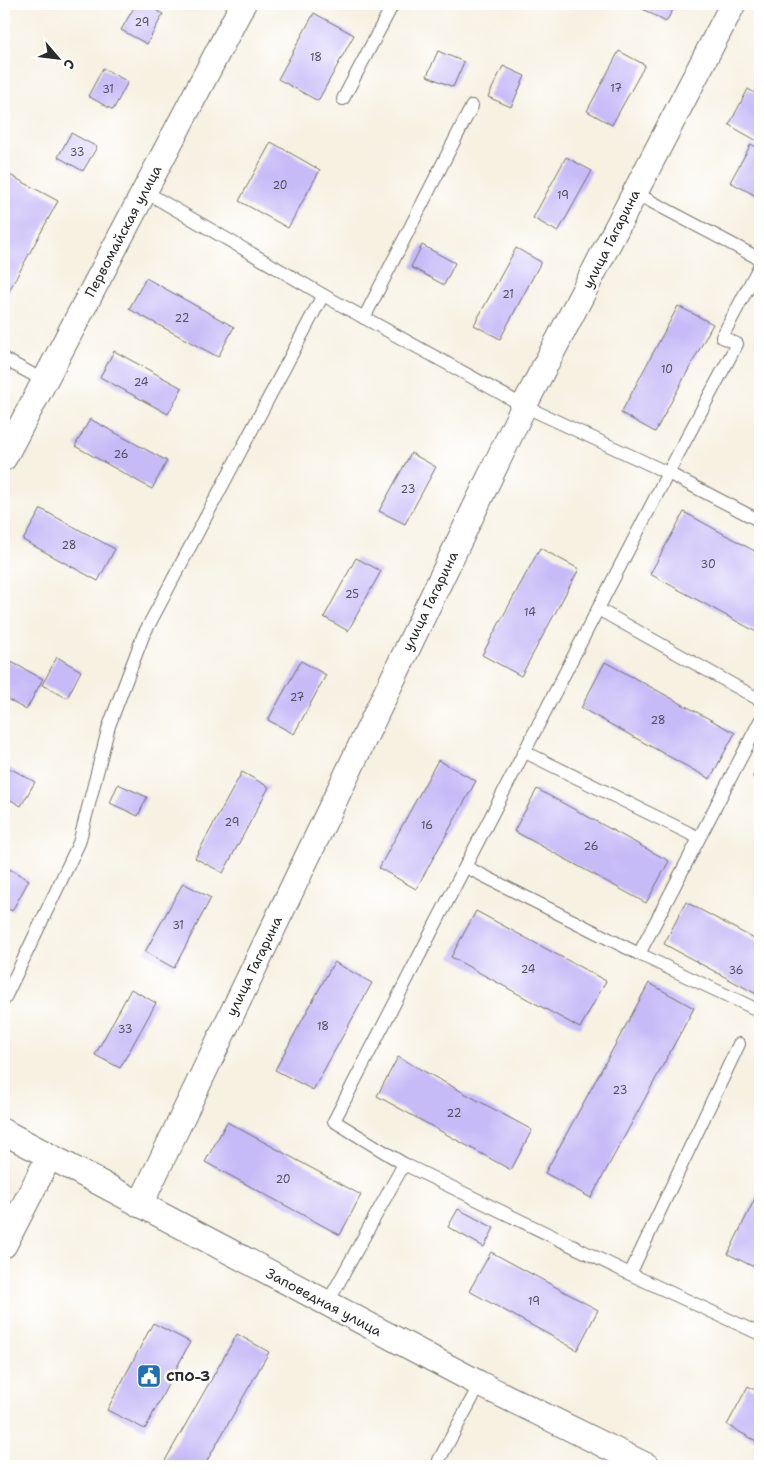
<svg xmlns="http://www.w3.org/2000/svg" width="764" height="1470" font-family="'Shantell Sans',sans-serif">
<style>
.building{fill:#c6baf7}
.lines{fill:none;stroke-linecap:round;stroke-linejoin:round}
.lane-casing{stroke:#72706b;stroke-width:14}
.street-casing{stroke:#72706b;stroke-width:27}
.lane{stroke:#fff;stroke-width:12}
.street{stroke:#fff;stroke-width:25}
.labels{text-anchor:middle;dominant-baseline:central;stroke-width:5;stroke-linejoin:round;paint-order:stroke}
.number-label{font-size:11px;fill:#524f5e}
.street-label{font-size:14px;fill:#2b2b2b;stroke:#fff}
.poi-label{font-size:14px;font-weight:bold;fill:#2b2b2b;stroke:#fff;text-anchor:start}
</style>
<rect width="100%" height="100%" fill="#fff"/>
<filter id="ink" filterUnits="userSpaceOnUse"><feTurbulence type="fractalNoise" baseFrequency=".02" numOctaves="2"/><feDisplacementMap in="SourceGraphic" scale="10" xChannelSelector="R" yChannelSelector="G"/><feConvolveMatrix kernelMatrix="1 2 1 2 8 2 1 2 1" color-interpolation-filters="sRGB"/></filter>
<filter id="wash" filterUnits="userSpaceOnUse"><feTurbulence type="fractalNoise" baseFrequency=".0096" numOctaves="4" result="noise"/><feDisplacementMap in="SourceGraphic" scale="20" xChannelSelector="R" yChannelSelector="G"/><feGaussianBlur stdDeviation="1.12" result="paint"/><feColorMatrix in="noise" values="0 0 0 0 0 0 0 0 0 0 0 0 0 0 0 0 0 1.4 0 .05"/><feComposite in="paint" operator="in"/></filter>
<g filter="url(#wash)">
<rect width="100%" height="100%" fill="#f7f1e2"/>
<g id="blocks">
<g class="building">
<polygon points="136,4 144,4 163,14 147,44 121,30"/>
<polygon points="644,4 676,4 666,22 641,8"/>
<polygon points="314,13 354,35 318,101 278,79"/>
<polygon points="438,51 464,62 453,87 427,76"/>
<polygon points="619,51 645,65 612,125 587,111"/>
<polygon points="503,66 525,76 511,107 488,97"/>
<polygon points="103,68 128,82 113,110 88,96"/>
<polygon points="748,89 760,96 759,142 729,125"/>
<polygon points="71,133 97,147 83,171 58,157"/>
<polygon points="271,142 320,170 288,228 239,201"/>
<polygon points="751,144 760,149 760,198 730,182"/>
<polygon points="566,157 592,171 558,232 533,218"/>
<polygon points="8,174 58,201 4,300 4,182"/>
<polygon points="422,245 455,263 444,285 411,267"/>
<polygon points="516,248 541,262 500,339 474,325"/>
<polygon points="146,278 234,327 218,357 129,309"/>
<polygon points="678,306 713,324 655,432 621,413"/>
<polygon points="114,351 182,388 168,414 100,377"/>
<polygon points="90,419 167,461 152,489 75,446"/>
<polygon points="411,453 436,467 405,524 379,511"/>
<polygon points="41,509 115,549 98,581 23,540"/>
<polygon points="684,512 760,554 760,634 650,574"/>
<polygon points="540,548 579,569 521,676 482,655"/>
<polygon points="356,558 381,571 348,631 324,617"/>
<polygon points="57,657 81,671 67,698 42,685"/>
<polygon points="4,658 43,679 26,710 4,697"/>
<polygon points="301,661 326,675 294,734 268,720"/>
<polygon points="605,662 735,733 710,779 581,708"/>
<polygon points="438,760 476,781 416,889 379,868"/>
<polygon points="760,763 760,781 753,777"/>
<polygon points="4,765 35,782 21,806 4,796"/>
<polygon points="242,772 269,787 223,873 195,858"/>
<polygon points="118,784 147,797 138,816 110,803"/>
<polygon points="537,789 669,861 646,903 514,831"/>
<polygon points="4,866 29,880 12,911 4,906"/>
<polygon points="183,883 211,898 174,968 145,952"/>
<polygon points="686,902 760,942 760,996 664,944"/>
<polygon points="476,911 606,981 580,1028 451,957"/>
<polygon points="334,962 372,983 313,1090 275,1070"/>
<polygon points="649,983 694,1008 591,1198 545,1173"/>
<polygon points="131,989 156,1003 120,1068 95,1055"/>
<polygon points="398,1057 532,1130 511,1170 377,1096"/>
<polygon points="227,1122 361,1195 340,1235 205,1162"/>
<polygon points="760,1188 760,1270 728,1254"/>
<polygon points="458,1209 494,1228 484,1247 448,1227"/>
<polygon points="491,1252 598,1310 577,1350 469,1291"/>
<polygon points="153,1323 190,1342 145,1429 107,1410"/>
<polygon points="237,1334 269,1352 204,1466 162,1466"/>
<polygon points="748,1386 760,1393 760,1443 727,1425"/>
</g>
</g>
</g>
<g filter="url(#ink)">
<use href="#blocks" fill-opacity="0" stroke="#72706b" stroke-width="1"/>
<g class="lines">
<defs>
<g id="lane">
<polyline points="343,99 393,4"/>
<polyline points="144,191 323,295 524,406 668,473 760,521"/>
<polyline points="635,193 760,259"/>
<polyline points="364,318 472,106"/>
<polyline points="4,359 45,381"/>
<polyline points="598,609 760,700"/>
<polyline points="525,752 699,838"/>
<polyline points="466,867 639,954 760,1011"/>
<polyline points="639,954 760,721"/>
<polyline points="4,1000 79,843 109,726 143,636 323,295"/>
<polyline points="404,1164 630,1274 760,1334"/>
<polyline points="630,1274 739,1044"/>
<polyline points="327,1304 404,1164 334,1121 668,473 737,344 722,337 760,265"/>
<polyline points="439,1466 439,1460 480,1384"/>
</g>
<g id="street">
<polyline points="4,458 243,4"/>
<polyline points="4,1132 480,1384 647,1466"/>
<polyline points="140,1205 524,406 733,4"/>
<polyline points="4,1245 49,1157"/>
</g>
</defs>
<use href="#lane" class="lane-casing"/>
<use href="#street" class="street-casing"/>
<use href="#lane" class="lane"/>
<use href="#street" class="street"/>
</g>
</g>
<defs>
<symbol id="civic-square" viewBox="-11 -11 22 22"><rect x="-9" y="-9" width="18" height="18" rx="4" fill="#1f6fb2" stroke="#fff"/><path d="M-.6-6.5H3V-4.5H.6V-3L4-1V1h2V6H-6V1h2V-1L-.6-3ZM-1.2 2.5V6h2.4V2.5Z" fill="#fff"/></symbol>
</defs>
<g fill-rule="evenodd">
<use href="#civic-square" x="135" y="1362" width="28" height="28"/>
</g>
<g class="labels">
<g class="number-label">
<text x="142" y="22">29</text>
<text x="316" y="57">18</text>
<text x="616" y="88">17</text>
<text x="108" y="89">31</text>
<text x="77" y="152">33</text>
<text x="280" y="185">20</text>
<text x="563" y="195">19</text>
<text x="508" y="294">21</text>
<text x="182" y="318">22</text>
<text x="667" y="369">10</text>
<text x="141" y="382">24</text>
<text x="121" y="454">26</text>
<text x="408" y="489">23</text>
<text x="69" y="545">28</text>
<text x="708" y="564">30</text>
<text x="352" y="594">25</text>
<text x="530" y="612">14</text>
<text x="297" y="697">27</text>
<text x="658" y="720">28</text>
<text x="232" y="822">29</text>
<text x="427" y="825">16</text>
<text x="591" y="846">26</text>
<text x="178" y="925">31</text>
<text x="528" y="969">24</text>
<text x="736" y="970">36</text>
<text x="323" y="1026">18</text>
<text x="125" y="1029">33</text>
<text x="620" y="1090">23</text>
<text x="454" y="1113">22</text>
<text x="283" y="1179">20</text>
<text x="534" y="1301">19</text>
</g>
<g class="street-label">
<text transform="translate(123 231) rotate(-62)">Первомайская улица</text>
<text transform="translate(611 239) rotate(-63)">улица Гагарина</text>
<text transform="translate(430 601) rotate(-64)">улица Гагарина</text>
<text transform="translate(254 966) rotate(-64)">улица Гагарина</text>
<text transform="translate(324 1302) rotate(28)">Заповедная улица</text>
</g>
<g class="poi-label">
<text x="166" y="1376">СПО-3</text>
</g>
</g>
<rect width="764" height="1470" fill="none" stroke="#fff" stroke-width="20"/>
<g transform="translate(58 58) rotate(118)" stroke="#ffffff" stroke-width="4" paint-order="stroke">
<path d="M0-4L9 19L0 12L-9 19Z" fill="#2b2b2b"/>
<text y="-8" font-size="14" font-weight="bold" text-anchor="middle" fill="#2b2b2b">С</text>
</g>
</svg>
